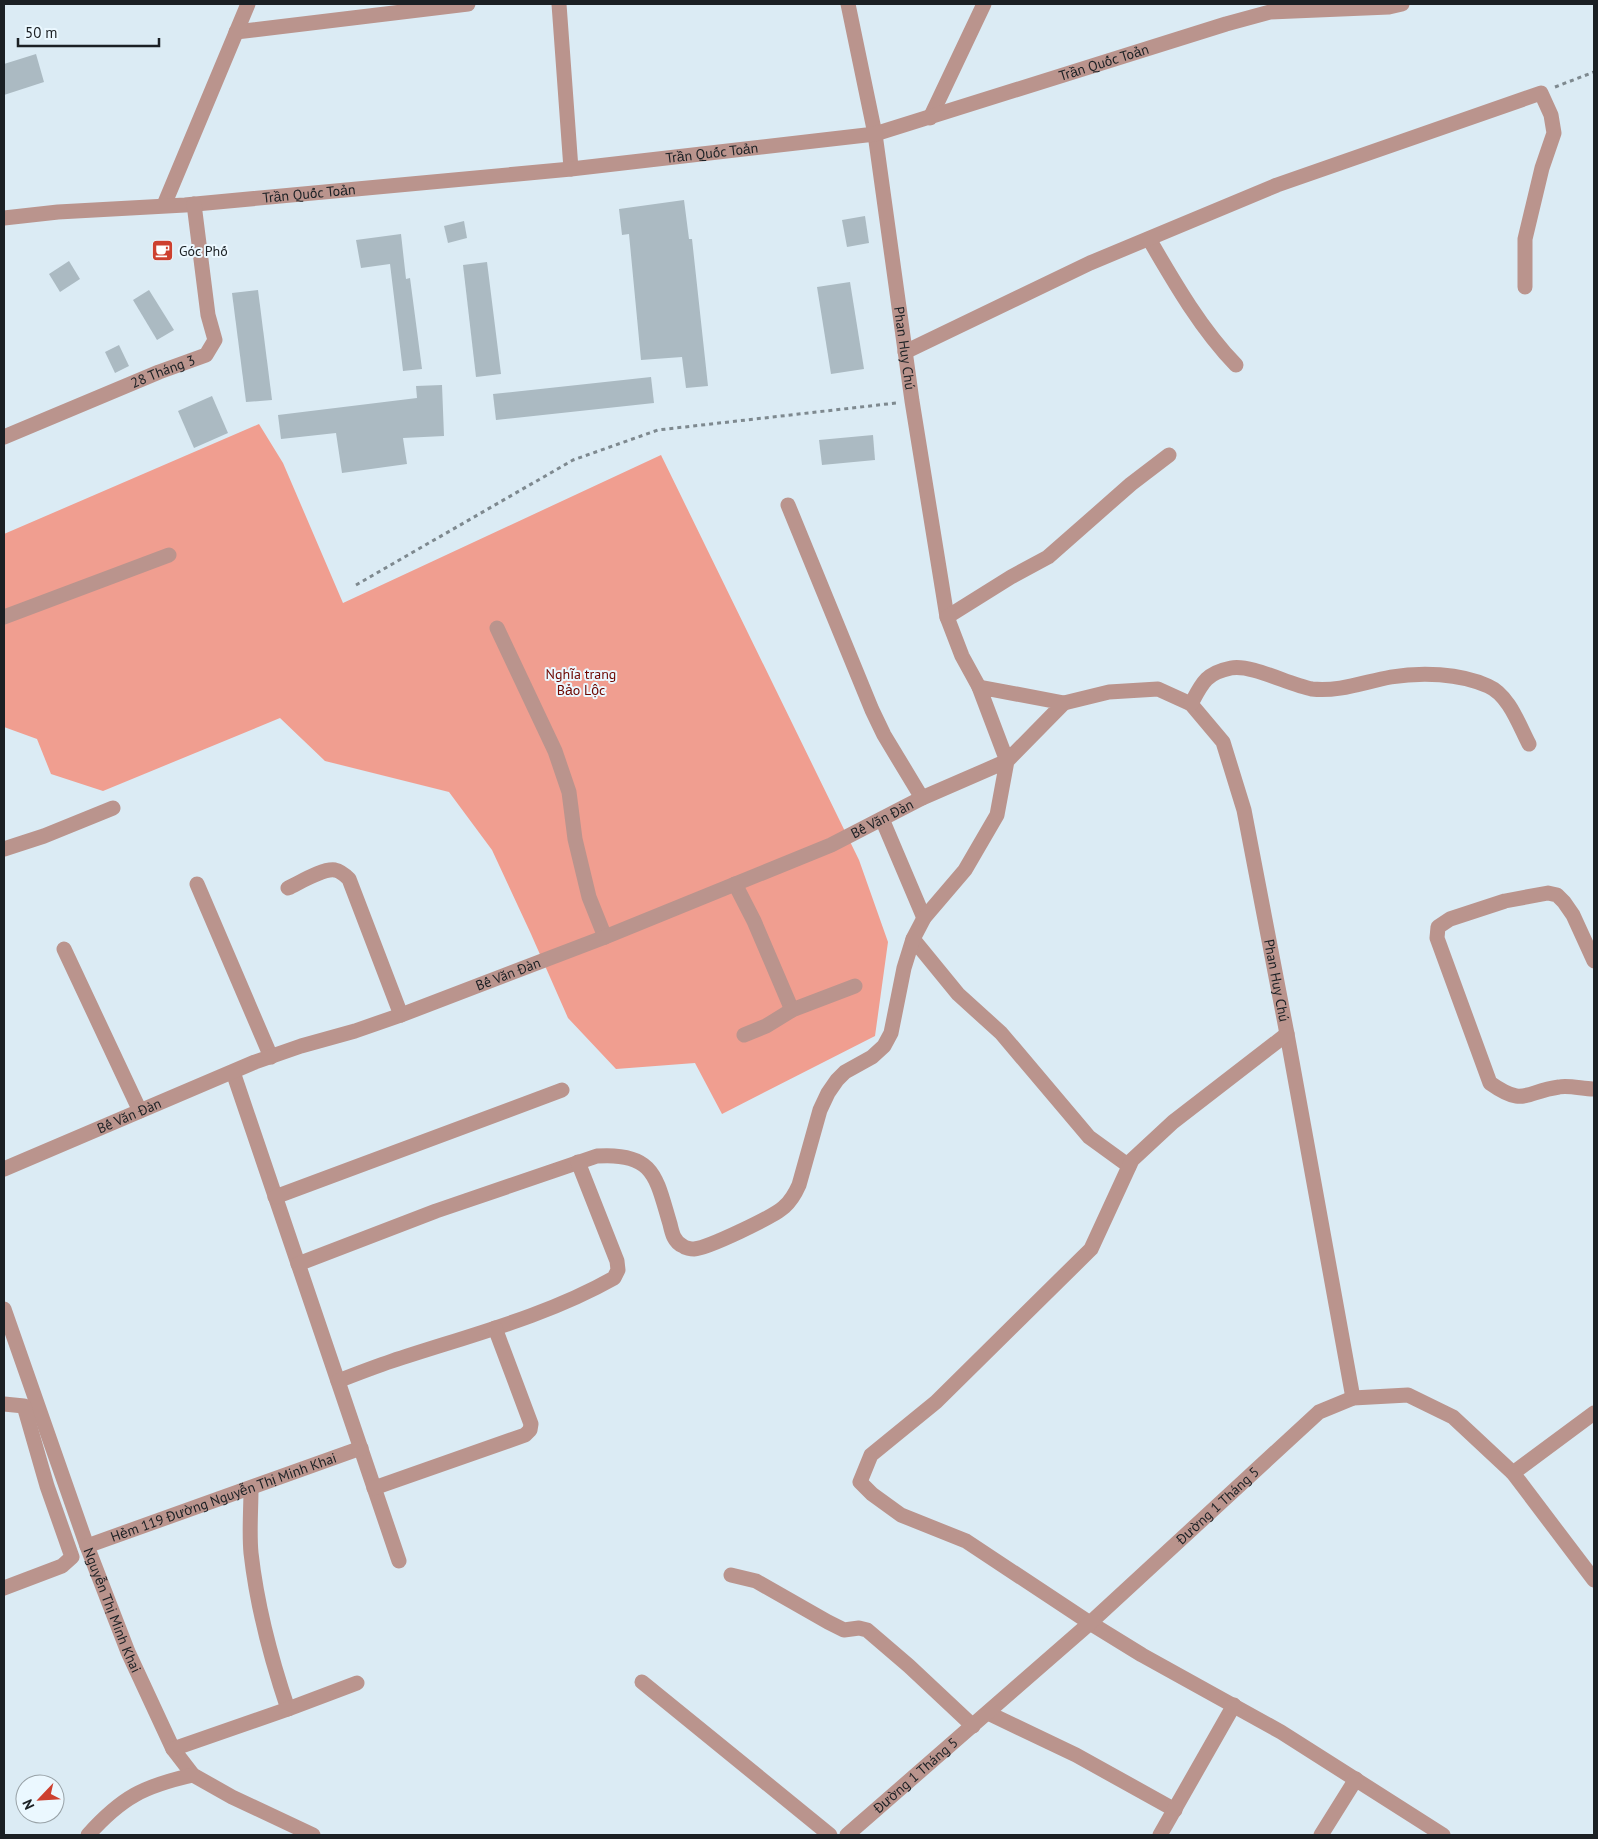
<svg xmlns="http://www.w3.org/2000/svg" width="1598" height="1839" font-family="'PT Sans',sans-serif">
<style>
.green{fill:#f09e90}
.building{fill:#abbac2}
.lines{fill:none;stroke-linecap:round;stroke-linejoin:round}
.path{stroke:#7e898f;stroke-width:3;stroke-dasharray:4 4;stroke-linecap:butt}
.minor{stroke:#ba948d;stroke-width:15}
.labels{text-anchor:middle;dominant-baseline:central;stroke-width:4;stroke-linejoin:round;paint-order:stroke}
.street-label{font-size:14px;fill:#1b2024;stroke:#ebf8ff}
.poi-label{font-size:14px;fill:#1b2024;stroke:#ebf8ff;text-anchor:start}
.park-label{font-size:14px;fill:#6d0700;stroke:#ebf8ff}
</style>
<rect width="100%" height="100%" fill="#dbebf4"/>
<polygon class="green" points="259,424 283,463 343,603 661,455 859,860 888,942 875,1036 722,1114 695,1063 616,1069 568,1018 531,934 492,850 449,792 325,761 280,718 103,791 51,774 37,739 4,727 4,534"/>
<g class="building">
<polygon points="36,54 44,82 4,95 4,64"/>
<polygon points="684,200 689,239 692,239 708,386 686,388 682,357 641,360 629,234 622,235 619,209"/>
<polygon points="865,216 869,243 847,247 842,220"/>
<polygon points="464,221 467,238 448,243 444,226"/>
<polygon points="401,234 406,279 410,278 422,369 403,371 390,264 361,268 356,240"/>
<polygon points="69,261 80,279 60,292 49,274"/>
<polygon points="487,262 501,374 476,377 463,265"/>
<polygon points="850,282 864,369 831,374 817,287"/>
<polygon points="149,290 174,330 157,340 133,300"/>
<polygon points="258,290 272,400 246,402 232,293"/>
<polygon points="119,345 129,366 115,373 105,352"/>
<polygon points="651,377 654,403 496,420 493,394"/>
<polygon points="442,385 444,436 403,438 407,464 342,473 336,433 281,439 278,415 417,398 416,386"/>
<polygon points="212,396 228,433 194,448 178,411"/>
<polygon points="873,435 875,460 822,465 819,440"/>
</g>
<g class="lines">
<g class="path">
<polyline points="1555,87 1594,72"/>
<polyline points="356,585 573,460 658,430 896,403"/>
</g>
<g class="minor">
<polyline points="559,4 571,169"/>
<path id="s1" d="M 848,4 L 875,134 L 912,401 L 947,617 L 962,656 L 979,687"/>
<polyline points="236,32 468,4"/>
<polyline points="930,118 984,4"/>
<polyline points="164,205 248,4"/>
<path id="s2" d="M 4,218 L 58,212 L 185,205 L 571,169 L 875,134 L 1226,24 L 1270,12 L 1389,7 L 1402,4"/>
<path d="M 1149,239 C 1174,282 1201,329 1236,365"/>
<polyline points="905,352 1090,263 1277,185 1541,93 1551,115 1554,133 1542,168 1525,239 1525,287"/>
<path id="s3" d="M 4,437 L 159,372 L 206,355 L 215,340 L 208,315 L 194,204"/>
<polyline points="788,505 872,710 884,735 922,798"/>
<polyline points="4,617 169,555"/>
<polyline points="947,617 1011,577 1048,557 1131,484 1169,455"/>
<polyline points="497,628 555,751 569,792 575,839 589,897 605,937"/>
<path id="s4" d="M 1064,703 L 1109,692 L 1158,689 L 1191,704 L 1223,742 L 1244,810 L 1287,1034 L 1353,1398"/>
<path d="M 1191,704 C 1202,683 1206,673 1231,668 C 1252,664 1289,685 1312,689 C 1339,692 1364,682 1391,677 C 1421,672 1459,673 1488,686 C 1509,695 1519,725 1529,744"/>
<polyline points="882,819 924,918"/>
<polyline points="4,849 44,836 113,808"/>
<polyline points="197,884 271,1057"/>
<polyline points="735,884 754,921 792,1010"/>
<path d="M 288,888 C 299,883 323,868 335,870 C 340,871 345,875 349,879 L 401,1015"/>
<polyline points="913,939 958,994 1001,1033 1089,1137 1129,1166"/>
<polyline points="64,949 140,1111"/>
<polyline points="1287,1034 1173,1122 1132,1160 1091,1249 936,1402 871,1455 860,1482 872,1494 901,1515 966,1541 1090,1623 1142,1655 1281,1732 1443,1835"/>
<polyline points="744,1035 766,1026 792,1010 855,986"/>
<polyline points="233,1072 399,1561"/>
<path d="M 1593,1089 C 1583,1089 1569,1085 1559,1087 C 1524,1092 1524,1107 1490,1083 L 1437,938 L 1438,927 L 1450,919 L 1505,901 L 1548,893 L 1557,895 L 1564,902 L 1573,915 L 1594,961"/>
<path id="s5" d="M 4,1169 L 255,1062 L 301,1046 L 355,1031 L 401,1015 L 605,937 L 831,845 L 922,798 L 1007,761 L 1064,703 L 979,687 L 1007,761 L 997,815 L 965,870 L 924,918 L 913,939 L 904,968 L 891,1033 L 884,1046 L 872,1057 L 845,1072 L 837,1080 L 828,1093 L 820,1110 L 799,1185 C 795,1194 791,1201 784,1207 C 773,1217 708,1248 694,1249 C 691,1249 685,1248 683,1246 C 674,1242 672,1233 670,1224 C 656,1178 655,1152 597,1156 L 436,1211 L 298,1264"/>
<polyline points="275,1197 562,1090"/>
<path id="s6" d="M 4,1309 L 87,1546 L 128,1652 L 173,1749 L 193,1775 L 232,1797 L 313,1835"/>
<path d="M 338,1381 C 356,1374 374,1367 392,1361 C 467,1336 545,1317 614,1278 L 618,1270 L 617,1261 L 578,1162"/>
<polyline points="4,1404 24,1406 47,1486 72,1557 62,1566 4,1588"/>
<polyline points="1513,1473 1594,1413"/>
<path d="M 251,1488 C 251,1510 249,1532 251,1553 C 257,1606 271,1659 288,1709"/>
<polyline points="374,1488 525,1435 530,1430 531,1424 495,1328"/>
<path id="s7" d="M 87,1546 L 361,1448"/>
<polyline points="731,1575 756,1581 828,1622 844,1630 859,1628 867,1630 909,1666 973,1726"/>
<polyline points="642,1682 830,1835"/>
<polyline points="988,1713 1076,1755 1175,1810"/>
<polyline points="173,1749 288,1709 357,1683"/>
<path d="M 88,1835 C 122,1797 144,1786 193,1775"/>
<path id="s8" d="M 847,1835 L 1090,1623 L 1319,1412 L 1353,1398 L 1408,1395 L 1453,1417 L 1513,1473 L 1594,1580"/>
<polyline points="1160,1835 1234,1705"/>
<polyline points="1321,1835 1356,1779"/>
</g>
</g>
<defs>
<symbol id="cafe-square" viewBox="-11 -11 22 22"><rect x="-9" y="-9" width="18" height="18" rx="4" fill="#cd402f" stroke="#ebf8ff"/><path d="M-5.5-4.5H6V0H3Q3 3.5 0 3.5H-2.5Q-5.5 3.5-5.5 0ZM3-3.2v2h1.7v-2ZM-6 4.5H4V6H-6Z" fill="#fff"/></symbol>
</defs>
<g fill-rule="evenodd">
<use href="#cafe-square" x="150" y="238" width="25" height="25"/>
</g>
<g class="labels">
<g class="street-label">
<text stroke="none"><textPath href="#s2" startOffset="1115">Trần Quốc Toản</textPath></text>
<text stroke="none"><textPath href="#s2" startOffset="711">Trần Quốc Toản</textPath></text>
<text stroke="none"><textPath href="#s2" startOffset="306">Trần Quốc Toản</textPath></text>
<text stroke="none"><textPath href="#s1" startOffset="349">Phan Huy Chú</textPath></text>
<text stroke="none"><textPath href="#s3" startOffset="172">28 Tháng 3</textPath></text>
<text stroke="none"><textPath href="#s5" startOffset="946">Bế Văn Đàn</textPath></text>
<text stroke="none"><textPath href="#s5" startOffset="541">Bế Văn Đàn</textPath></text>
<text stroke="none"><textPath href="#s4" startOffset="426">Phan Huy Chú</textPath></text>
<text stroke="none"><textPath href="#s5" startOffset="136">Bế Văn Đàn</textPath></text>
<text stroke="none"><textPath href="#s7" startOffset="145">Hẻm 119 Đường Nguyễn Thị Minh Khai</textPath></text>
<text stroke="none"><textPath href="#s8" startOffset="496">Đường 1 Tháng 5</textPath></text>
<text stroke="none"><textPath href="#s6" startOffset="320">Nguyễn Thị Minh Khai</textPath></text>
<text stroke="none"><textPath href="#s8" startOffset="91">Đường 1 Tháng 5</textPath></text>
</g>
<g class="poi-label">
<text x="179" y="251">Góc Phố</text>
</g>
<g class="park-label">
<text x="581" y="674">Nghĩa trang<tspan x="581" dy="16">Bảo Lộc</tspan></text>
</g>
</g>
<rect width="1598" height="1839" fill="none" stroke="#1b2024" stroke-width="10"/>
<g transform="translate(40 1799) rotate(245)"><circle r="24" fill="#ebf8ff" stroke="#98a2a7"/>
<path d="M0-4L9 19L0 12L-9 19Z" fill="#cd402f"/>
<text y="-8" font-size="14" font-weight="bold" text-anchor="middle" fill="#1b2024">N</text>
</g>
<path d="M18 38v8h141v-8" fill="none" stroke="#1b2024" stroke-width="2.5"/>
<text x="25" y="38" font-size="15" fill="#1b2024" stroke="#ebf8ff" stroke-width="4" paint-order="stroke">50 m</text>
</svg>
